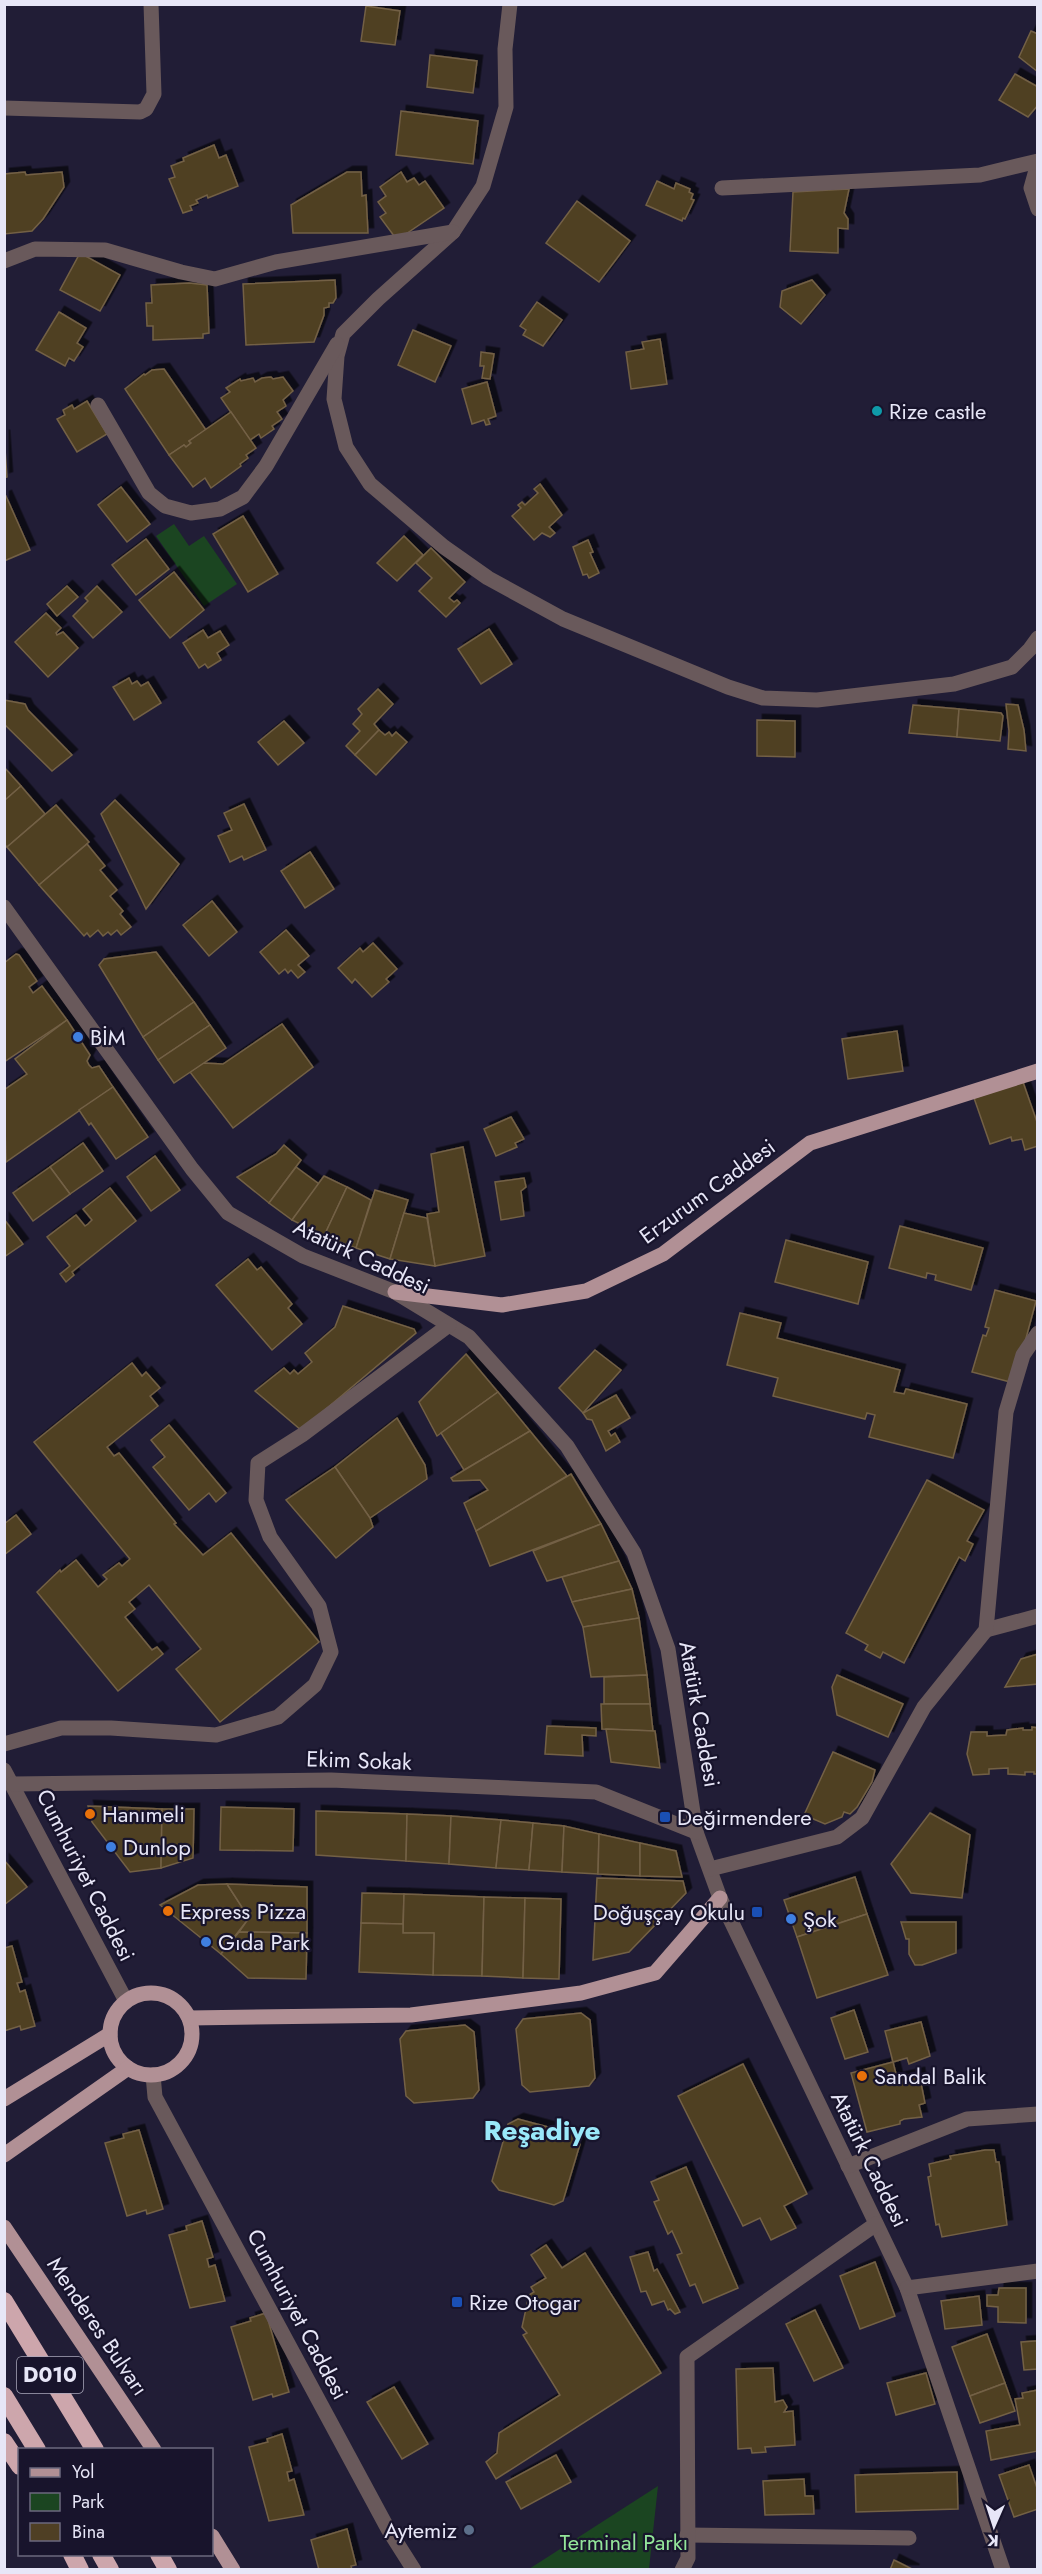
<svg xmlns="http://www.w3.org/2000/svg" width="1042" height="2574" font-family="Jost,sans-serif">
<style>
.green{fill:#1b4521}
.building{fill:#4f3f24;stroke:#736145;stroke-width:1.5;filter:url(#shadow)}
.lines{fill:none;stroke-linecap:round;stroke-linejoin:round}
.minor{stroke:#69595b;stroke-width:15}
.major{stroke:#b19095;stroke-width:15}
.highway{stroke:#cda6ac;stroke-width:18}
.culture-dot{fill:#0f9aa8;stroke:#18142c;stroke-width:2}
.shop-dot{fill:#3f7fe0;stroke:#18142c;stroke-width:2}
.food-dot{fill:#e8710a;stroke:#18142c;stroke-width:2}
.transit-dot{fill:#1a4fb4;stroke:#18142c;stroke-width:2}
.service-dot{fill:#5c6f8a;stroke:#18142c;stroke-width:2}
.labels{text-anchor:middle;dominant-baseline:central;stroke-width:4.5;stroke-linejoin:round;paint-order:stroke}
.shield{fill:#18142c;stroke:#a9a7ba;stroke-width:1.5}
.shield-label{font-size:21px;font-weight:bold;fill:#e7e6f7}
.poi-label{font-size:22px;fill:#e7e6f7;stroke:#18142c;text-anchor:start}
.street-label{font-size:22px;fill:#e7e6f7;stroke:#18142c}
.park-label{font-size:22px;fill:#93e59a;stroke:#18142c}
.district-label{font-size:28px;font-weight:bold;fill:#9ae8f9;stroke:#18142c}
</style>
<defs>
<filter id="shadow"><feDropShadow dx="5.5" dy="-5.5" stdDeviation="0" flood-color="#0009"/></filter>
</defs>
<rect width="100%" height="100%" fill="#211d36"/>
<g class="green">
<polygon points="174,524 189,546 204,536 237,584 204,606 156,536"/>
<polygon points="658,2486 649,2569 529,2569"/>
</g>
<g class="building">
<polygon points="366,6 400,11 395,45 361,41"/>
<polygon points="1031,31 1038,34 1038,72 1019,57"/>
<polygon points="430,55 477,61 473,93 427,87"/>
<polygon points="1015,74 1038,87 1038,105 1028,117 999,100"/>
<polygon points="401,111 478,121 473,164 396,155"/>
<polygon points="214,145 219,158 226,155 238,186 208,198 207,195 196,200 198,203 190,206 192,210 183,213 169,179 175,177 171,166 184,161 183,158"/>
<polygon points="25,172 26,175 62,172 64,187 43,219 32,231 4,234 4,174"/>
<polygon points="347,172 361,172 362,196 366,195 368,233 293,233 291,205"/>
<polygon points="401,172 407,182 414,178 419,185 425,181 444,208 397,240 380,217 386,213 378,202 386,196 380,187"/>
<polygon points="657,181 674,189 676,183 690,189 689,192 693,194 691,199 694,200 685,219 683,218 682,221 646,205"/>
<polygon points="849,189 844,213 848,219 848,229 838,228 838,253 790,251 793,192"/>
<polygon points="577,201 630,241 599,282 546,243"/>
<polygon points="80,253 120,275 100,311 60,290"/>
<polygon points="335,280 336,298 333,303 329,303 329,307 324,308 324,315 314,342 246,345 243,284"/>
<polygon points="812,280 825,295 801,324 780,307 782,291"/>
<polygon points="189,283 207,285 209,333 203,334 203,338 153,340 153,326 147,326 146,303 152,303 151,285"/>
<polygon points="537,302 562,320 543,346 523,335 526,330 520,326"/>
<polygon points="59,312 86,328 77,343 83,347 74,361 69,358 65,366 36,350"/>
<polygon points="413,330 451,346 435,382 398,365"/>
<polygon points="660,339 667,384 631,389 626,352 644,349 642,342"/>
<polygon points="481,352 494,354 490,379 482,378 484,366 480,366"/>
<polygon points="164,369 206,430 189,441 191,443 186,447 184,445 169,455 125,389 144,374 145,375 152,370"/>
<polygon points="271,377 273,379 283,377 293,391 283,400 286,406 277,412 282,419 272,426 274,429 261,438 259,434 250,440 221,398 230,392 226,388 240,379 241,381 253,378 255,382 262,378"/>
<polygon points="487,382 496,416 488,419 490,424 486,425 484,420 472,424 462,389"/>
<polygon points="87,401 107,434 77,452 57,419 65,415 63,410 72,405 74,409"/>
<polygon points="231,412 256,448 246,455 248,458 240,464 241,466 211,488 205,478 193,487 169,455 184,445 186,447 191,443 189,441"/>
<polygon points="4,435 7,477 4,478"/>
<polygon points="540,484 562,515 549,527 555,533 550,537 542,533 534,540 512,516 521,508 518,505 522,502 525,505 538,493 534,489"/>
<polygon points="121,487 150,524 127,542 98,505"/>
<polygon points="6,496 30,550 4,561 4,497"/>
<polygon points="243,516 278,574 248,592 213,534"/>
<polygon points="404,536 423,555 397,581 377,563"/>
<polygon points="146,539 169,569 136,595 112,565"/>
<polygon points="588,540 593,552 590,553 599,573 589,578 587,574 583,575 573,547"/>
<polygon points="431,548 465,582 449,598 454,602 457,600 460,603 446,617 419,591 432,578 416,563"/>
<polygon points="174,572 204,610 170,638 139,600"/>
<polygon points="67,586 78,597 57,616 47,604"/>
<polygon points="97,586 122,612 93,638 73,616 88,601 85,598"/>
<polygon points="46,613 61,628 56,633 57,635 63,632 78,648 48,677 15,642"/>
<polygon points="489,629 512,664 481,684 458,649"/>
<polygon points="203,630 208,638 220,631 229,645 217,653 221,660 208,668 205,664 199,668 183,643"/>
<polygon points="129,678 132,684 137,681 141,686 148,682 161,703 134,720 113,687"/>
<polygon points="378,689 393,704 374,724 379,730 355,755 346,746 360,731 353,724 362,714 358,709"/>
<polygon points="4,700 25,704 28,710 72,755 52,771 4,724"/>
<polygon points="1006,704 1018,705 1024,730 1026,751 1008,749 1009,731"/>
<polygon points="913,705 959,709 957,737 909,733"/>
<polygon points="959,709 1001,713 1003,716 1000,741 957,737"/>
<polygon points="757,720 795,721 795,757 757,756"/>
<polygon points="284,721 304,743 278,765 258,742"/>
<polygon points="379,730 385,735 389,732 392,736 396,732 407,742 376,775 355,755"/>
<polygon points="4,767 21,786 4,801"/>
<polygon points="21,786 45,814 7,847 4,844 4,801"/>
<polygon points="115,800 179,864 146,909 101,814"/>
<polygon points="244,804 266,850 244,860 242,856 230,862 218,836 232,830 224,813"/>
<polygon points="56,805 89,842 39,885 7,847"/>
<polygon points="87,844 105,866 100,870 117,890 110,896 123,911 120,914 131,927 121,935 117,930 111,935 108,932 103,936 98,930 90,937 87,933 84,936 39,885"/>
<polygon points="310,852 334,889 305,908 281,871"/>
<polygon points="212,901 237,932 209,956 183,925"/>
<polygon points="286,930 309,956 298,965 305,972 298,978 291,970 288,973 285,969 279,974 260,952"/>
<polygon points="373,943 397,969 386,979 389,982 372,997 355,979 352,983 338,968 360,948 363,952"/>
<polygon points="156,952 194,1002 143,1037 99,965 104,959"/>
<polygon points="16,954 19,955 37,981 29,987 33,993 42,986 67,1020 4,1062 4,963"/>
<polygon points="194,1002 210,1025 158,1060 143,1037"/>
<polygon points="67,1020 90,1055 87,1061 89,1065 92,1068 99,1066 113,1087 6,1162 4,1090 27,1074 15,1059"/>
<polygon points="282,1024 313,1067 233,1128 190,1072 203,1063 223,1064"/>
<polygon points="210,1025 226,1048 174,1083 158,1060"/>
<polygon points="897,1031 903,1071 848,1079 842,1039"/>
<polygon points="1023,1082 1038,1125 1038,1146 1025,1150 1022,1139 1012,1141 1011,1137 990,1144 974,1098"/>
<polygon points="113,1087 148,1137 116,1159 91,1123 89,1125 79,1110"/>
<polygon points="511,1117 524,1139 515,1143 517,1147 496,1156 484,1129"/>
<polygon points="83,1143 103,1171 70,1194 50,1167"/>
<polygon points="284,1145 301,1160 269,1203 237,1177 276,1154"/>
<polygon points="463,1147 485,1256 435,1266 427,1214 439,1212 431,1154"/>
<polygon points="155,1156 180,1190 151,1211 127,1177"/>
<polygon points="50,1167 70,1194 33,1221 13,1193"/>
<polygon points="296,1167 319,1184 292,1220 269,1203"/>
<polygon points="324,1176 347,1187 324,1236 292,1220"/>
<polygon points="524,1178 526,1187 521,1191 524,1216 501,1220 495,1182"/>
<polygon points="347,1187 371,1200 356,1248 324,1236"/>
<polygon points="110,1188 136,1221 72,1272 74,1275 66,1282 60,1274 70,1266 47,1237 76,1215 85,1226 88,1224 92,1220 83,1209"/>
<polygon points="375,1190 408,1200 390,1259 356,1248"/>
<polygon points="404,1213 427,1218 435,1266 390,1259"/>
<polygon points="4,1219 23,1244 4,1257"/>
<polygon points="900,1226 983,1248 971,1290 935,1280 936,1275 932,1274 927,1273 926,1278 889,1268"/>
<polygon points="786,1240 868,1262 858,1304 775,1282"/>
<polygon points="248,1259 257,1270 261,1267 292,1304 288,1308 302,1324 272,1350 216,1285"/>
<polygon points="995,1290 1036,1301 1014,1383 972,1372 983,1335 986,1336 989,1328 985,1327"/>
<polygon points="343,1306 414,1329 416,1333 301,1430 255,1391 284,1368 290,1374 294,1370 298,1374 312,1362 305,1353 335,1327"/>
<polygon points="740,1313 781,1323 777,1338 900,1370 894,1392 904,1394 906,1389 967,1404 953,1458 869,1437 875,1415 867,1413 865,1419 773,1396 778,1378 727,1365"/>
<polygon points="595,1350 621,1370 583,1413 559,1388"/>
<polygon points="466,1354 498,1392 437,1436 419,1402"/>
<polygon points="132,1363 142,1376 146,1372 160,1388 150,1396 158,1406 107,1447 114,1456 119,1453 176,1523 174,1524 203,1555 231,1533 319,1642 220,1722 176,1669 201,1649 149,1585 129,1602 135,1609 125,1617 152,1650 157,1647 163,1654 118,1691 37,1592 60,1570 61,1572 76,1560 98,1587 107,1579 103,1575 119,1563 122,1566 130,1559 34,1442"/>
<polygon points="498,1392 530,1431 464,1470 441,1433"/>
<polygon points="616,1395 630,1418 608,1431 611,1436 615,1433 620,1442 606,1451 592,1420 587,1419 583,1413"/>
<polygon points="397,1418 425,1465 427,1479 370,1518 335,1467"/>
<polygon points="169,1425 226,1493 216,1502 209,1493 189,1510 153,1467 165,1457 151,1440"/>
<polygon points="530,1431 567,1476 476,1531 464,1503 488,1490 480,1480 453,1481 451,1478"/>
<polygon points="335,1467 370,1518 373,1527 336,1558 286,1500"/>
<polygon points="571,1474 601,1524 490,1566 476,1531"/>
<polygon points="927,1480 984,1510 967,1541 973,1544 965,1561 959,1557 904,1663 883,1652 880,1658 865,1650 868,1645 846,1633"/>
<polygon points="16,1515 31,1534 4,1555 4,1524"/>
<polygon points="601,1524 619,1561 547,1581 533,1551"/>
<polygon points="619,1561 632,1589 572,1602 562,1577"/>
<polygon points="632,1589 639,1618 583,1627 572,1602"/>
<polygon points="639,1618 647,1675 591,1677 583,1627"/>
<polygon points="1038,1654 1038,1684 1005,1687 1021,1659"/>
<polygon points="647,1675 650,1704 604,1704 604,1677"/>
<polygon points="837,1675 903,1704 888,1737 837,1715 832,1687"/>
<polygon points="601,1704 650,1704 653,1731 602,1729"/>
<polygon points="547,1726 596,1728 596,1736 582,1735 583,1756 545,1754"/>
<polygon points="1032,1727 1038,1728 1038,1774 1034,1774 1034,1772 1025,1772 1025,1775 1008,1774 1008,1768 989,1769 989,1774 973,1775 967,1754 971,1732 987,1732 987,1736 1006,1735 1007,1730 1023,1728 1023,1730 1032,1730"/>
<polygon points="606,1729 655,1731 660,1768 611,1762"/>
<polygon points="833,1752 875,1770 872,1782 857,1807 850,1814 844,1812 842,1817 825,1824 804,1815"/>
<polygon points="88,1806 162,1809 161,1868 130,1872 92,1822"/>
<polygon points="221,1807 294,1809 293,1851 220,1850"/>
<polygon points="162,1809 194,1809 193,1858 161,1868"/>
<polygon points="316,1811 407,1814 406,1861 316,1855"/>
<polygon points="930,1813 970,1835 962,1898 911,1893 891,1864"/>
<polygon points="407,1814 451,1816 449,1864 406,1861"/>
<polygon points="451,1816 501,1820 496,1868 449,1864"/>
<polygon points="501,1820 533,1823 529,1870 496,1868"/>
<polygon points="533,1823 564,1826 562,1872 529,1870"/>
<polygon points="564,1826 599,1834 598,1874 562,1872"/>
<polygon points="599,1834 640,1843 640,1876 598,1874"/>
<polygon points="640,1843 676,1851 682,1877 640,1876"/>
<polygon points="4,1860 27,1887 4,1905"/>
<polygon points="855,1877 867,1914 797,1937 784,1900"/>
<polygon points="597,1878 683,1881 686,1893 629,1952 593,1960"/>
<polygon points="227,1884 249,1918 221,1954 160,1905 198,1885"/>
<polygon points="227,1884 307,1887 307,1933 239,1932 249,1918"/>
<polygon points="362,1893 404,1894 403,1924 361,1923"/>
<polygon points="404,1894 484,1897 482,1976 433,1975 434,1933 403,1933"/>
<polygon points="484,1897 525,1898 523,1978 482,1976"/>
<polygon points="525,1898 561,1899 559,1979 523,1978"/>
<polygon points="867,1914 888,1975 817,1998 797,1937"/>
<polygon points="901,1922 956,1922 956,1953 922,1965 915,1965 909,1954 909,1939 906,1939"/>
<polygon points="361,1923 403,1924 403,1933 434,1933 433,1975 359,1972"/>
<polygon points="239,1932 307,1933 306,1979 248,1978 221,1954"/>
<polygon points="12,1946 22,1982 17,1983 20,1992 25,1990 35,2026 21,2030 20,2026 4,2031 4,1948"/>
<polygon points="854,2010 868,2052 845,2059 831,2018"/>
<polygon points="581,2013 590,2020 595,2078 589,2086 530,2092 522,2085 516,2029 523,2019"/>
<polygon points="921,2022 930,2056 909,2064 907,2058 893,2062 885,2031"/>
<polygon points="465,2025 474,2032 479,2090 473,2098 414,2103 406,2096 400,2039 406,2031"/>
<polygon points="893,2062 897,2078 919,2073 925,2103 919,2105 922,2117 904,2119 900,2121 900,2124 867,2132 851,2073"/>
<polygon points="743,2064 807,2194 784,2206 796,2228 771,2240 760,2218 743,2226 678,2096"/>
<polygon points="518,2119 574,2134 580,2144 563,2201 554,2205 499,2190 492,2181 508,2124"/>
<polygon points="139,2130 163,2209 147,2214 146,2210 127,2216 105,2143 124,2138 123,2134"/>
<polygon points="985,2150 994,2150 996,2162 999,2162 1007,2225 942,2237 939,2224 936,2225 928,2177 931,2176 929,2164 951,2159 950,2156"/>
<polygon points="686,2167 738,2288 703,2303 695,2284 690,2286 677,2255 682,2253 672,2231 668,2234 654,2202 659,2200 651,2182"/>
<polygon points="202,2221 213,2257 207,2259 209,2267 215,2265 225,2301 190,2308 169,2235 187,2230 186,2226"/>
<polygon points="546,2245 562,2268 585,2253 661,2373 496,2479 486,2462 497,2453 499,2433 560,2395 523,2335 527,2333 522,2327 529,2295 534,2292 531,2287 546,2278 531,2255"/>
<polygon points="648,2252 654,2271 657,2269 680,2312 675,2314 670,2309 668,2310 664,2301 652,2305 646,2291 641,2292 630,2257"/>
<polygon points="875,2262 895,2316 860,2329 840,2276"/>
<polygon points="999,2288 1026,2288 1026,2323 998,2322 998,2307 987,2306 987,2295 998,2295"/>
<polygon points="979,2296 982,2325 945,2329 941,2301"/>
<polygon points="815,2310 843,2368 814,2381 786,2324"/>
<polygon points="266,2313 289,2392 273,2397 272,2394 253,2400 231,2327 251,2321 250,2318"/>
<polygon points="987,2334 1005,2383 970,2396 952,2347"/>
<polygon points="1035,2341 1038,2341 1038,2369 1024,2370 1021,2342"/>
<polygon points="773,2368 775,2402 783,2400 787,2407 784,2412 793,2411 795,2445 765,2447 766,2452 752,2453 751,2448 738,2449 736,2369"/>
<polygon points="926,2373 935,2404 896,2415 887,2383"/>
<polygon points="1005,2383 1015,2411 980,2423 970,2396"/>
<polygon points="394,2387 428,2444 402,2459 367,2402"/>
<polygon points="1038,2390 1038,2451 991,2460 986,2431 1020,2425 1015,2399 1023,2398 1022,2393"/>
<polygon points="282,2434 292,2471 287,2472 289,2481 294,2479 304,2515 269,2521 249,2447 268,2442 267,2439"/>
<polygon points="556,2455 571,2482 521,2509 506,2482"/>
<polygon points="1029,2465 1038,2491 1038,2509 1014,2517 999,2475"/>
<polygon points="957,2472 958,2509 856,2512 855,2475"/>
<polygon points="804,2479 805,2496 813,2496 814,2514 765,2515 763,2481"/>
<polygon points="347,2529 356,2565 351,2566 352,2570 319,2570 311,2540"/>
<polygon points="894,2560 914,2570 890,2570"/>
</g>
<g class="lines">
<g class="minor">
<polyline points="510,4 505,49 506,107 483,186 453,232 378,299 343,334 337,356 334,399 346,447 370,484 444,547 488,578 563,619 728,687 763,698 817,700 954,684 1012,667 1030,649 1038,638"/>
<polyline points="4,108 140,112 146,109 154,94 151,4"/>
<polyline points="1038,163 1031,188 1038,209"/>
<polyline points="722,188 980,175 1038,161"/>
<polyline points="4,261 35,249 105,250 181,272 215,279 276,262 453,232"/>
<polyline points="98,405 149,493 165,506 191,513 220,509 243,497 266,466 337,344"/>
<polyline points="4,907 192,1169 228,1213 303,1256 395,1292 469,1337 567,1446 634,1553 668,1649 696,1832 720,1898 907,2288 1003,2570"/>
<polyline points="986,1630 1038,1616"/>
<polyline points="4,1744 61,1728 111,1728 216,1735 278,1717 315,1685 331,1652 319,1606 270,1537 256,1500 258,1463 302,1435 449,1325"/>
<polyline points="4,1770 126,2001"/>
<polyline points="13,1784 331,1780 596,1792 696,1832"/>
<polyline points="710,1869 837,1837 862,1818 924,1707 986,1630 1006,1412 1023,1355 1038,1333"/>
<polyline points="153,2075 155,2097 388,2529 414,2570"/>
<polyline points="848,2166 967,2119 1038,2114"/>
<polyline points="907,2288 1038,2271"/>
<polyline points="687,2535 909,2538"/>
<polyline points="682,2570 688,2558 687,2357 876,2224"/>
</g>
<g class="major">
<polyline points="395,1292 502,1305 586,1291 663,1254 810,1143 1038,1071"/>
<circle cx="151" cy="2034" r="41"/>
<polyline points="189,2018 411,2015 581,1993 655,1973 720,1898"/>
<polyline points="4,2099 110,2034"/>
<polyline points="4,2155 128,2068"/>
<polyline points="4,2227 154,2450"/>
<polyline points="212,2536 233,2570"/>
</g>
<g class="highway">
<polyline points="4,2301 95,2450"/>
<polyline points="4,2396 37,2450"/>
<polyline points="4,2442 20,2466"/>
<polyline points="72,2554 80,2570"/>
<polyline points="101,2554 110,2570"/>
<polyline points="159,2554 168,2570"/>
</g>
</g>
<circle class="culture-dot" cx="877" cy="411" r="6"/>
<g class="shop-dot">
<circle cx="78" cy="1037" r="6"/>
<circle cx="111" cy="1847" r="6"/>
<circle cx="791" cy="1919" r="6"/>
<circle cx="206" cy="1942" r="6"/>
</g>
<g class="food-dot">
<circle cx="90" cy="1814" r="6"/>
<circle cx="168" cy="1911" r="6"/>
<circle cx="862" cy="2076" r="6"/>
</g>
<g class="transit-dot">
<rect x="659" y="1811" width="12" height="12" rx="3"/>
<rect x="751" y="1906" width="12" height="12" rx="3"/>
<rect x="451" y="2296" width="12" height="12" rx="3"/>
</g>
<circle class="service-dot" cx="469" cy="2530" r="6"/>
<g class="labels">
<rect class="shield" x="17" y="2357" width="66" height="36" rx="4.5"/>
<g class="shield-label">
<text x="50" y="2375">D010</text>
</g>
<g class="poi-label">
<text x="889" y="411">Rize castle</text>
<text x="90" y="1037">BİM</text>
<text x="102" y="1814">Hanımeli</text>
<text x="677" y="1817">Değirmendere</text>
<text x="123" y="1847">Dunlop</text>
<text x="180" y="1911">Express Pizza</text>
<text x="745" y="1912" text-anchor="end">Doğuşçay Okulu</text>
<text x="803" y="1919">Şok</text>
<text x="218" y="1942">Gıda Park</text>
<text x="874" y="2076">Sandal Balik</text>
<text x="469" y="2302">Rize Otogar</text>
<text x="457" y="2530" text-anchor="end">Aytemiz</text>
</g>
<g class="street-label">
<text transform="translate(707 1191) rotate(-36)">Erzurum Caddesi</text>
<text transform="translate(362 1256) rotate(25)">Atatürk Caddesi</text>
<text transform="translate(700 1714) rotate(80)">Atatürk Caddesi</text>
<text transform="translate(359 1760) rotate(2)">Ekim Sokak</text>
<text transform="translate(86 1875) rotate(63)">Cumhuriyet Caddesi</text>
<text transform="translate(870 2159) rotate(64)">Atatürk Caddesi</text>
<text transform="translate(298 2314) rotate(62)">Cumhuriyet Caddesi</text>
<text transform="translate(98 2326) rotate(56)">Menderes Bulvarı</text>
</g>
<g class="park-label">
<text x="624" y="2542">Terminal Parkı</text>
</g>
<g class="district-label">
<text x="542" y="2130">Reşadiye</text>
</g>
</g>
<rect width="1042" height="2574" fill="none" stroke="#e7e6f7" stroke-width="12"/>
<rect x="18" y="2448" width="195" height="108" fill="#18142c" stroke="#6b687d" stroke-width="1.5"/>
<rect x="30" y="2468" width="30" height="9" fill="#b19095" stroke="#6b687d" stroke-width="1.5"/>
<text x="72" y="2478" font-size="18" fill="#e7e6f7">Yol</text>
<rect x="30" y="2493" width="30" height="18" fill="#1b4521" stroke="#6b687d" stroke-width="1.5"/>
<text x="72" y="2508" font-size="18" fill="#e7e6f7">Park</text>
<rect x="30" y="2523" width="30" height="18" fill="#4f3f24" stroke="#6b687d" stroke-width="1.5"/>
<text x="72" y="2538" font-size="18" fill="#e7e6f7">Bina</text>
<g transform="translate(994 2526) rotate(183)" stroke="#18142c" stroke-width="4.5" paint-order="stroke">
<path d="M0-4.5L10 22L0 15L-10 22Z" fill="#e7e6f7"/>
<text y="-9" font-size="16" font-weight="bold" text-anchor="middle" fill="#e7e6f7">K</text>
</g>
</svg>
